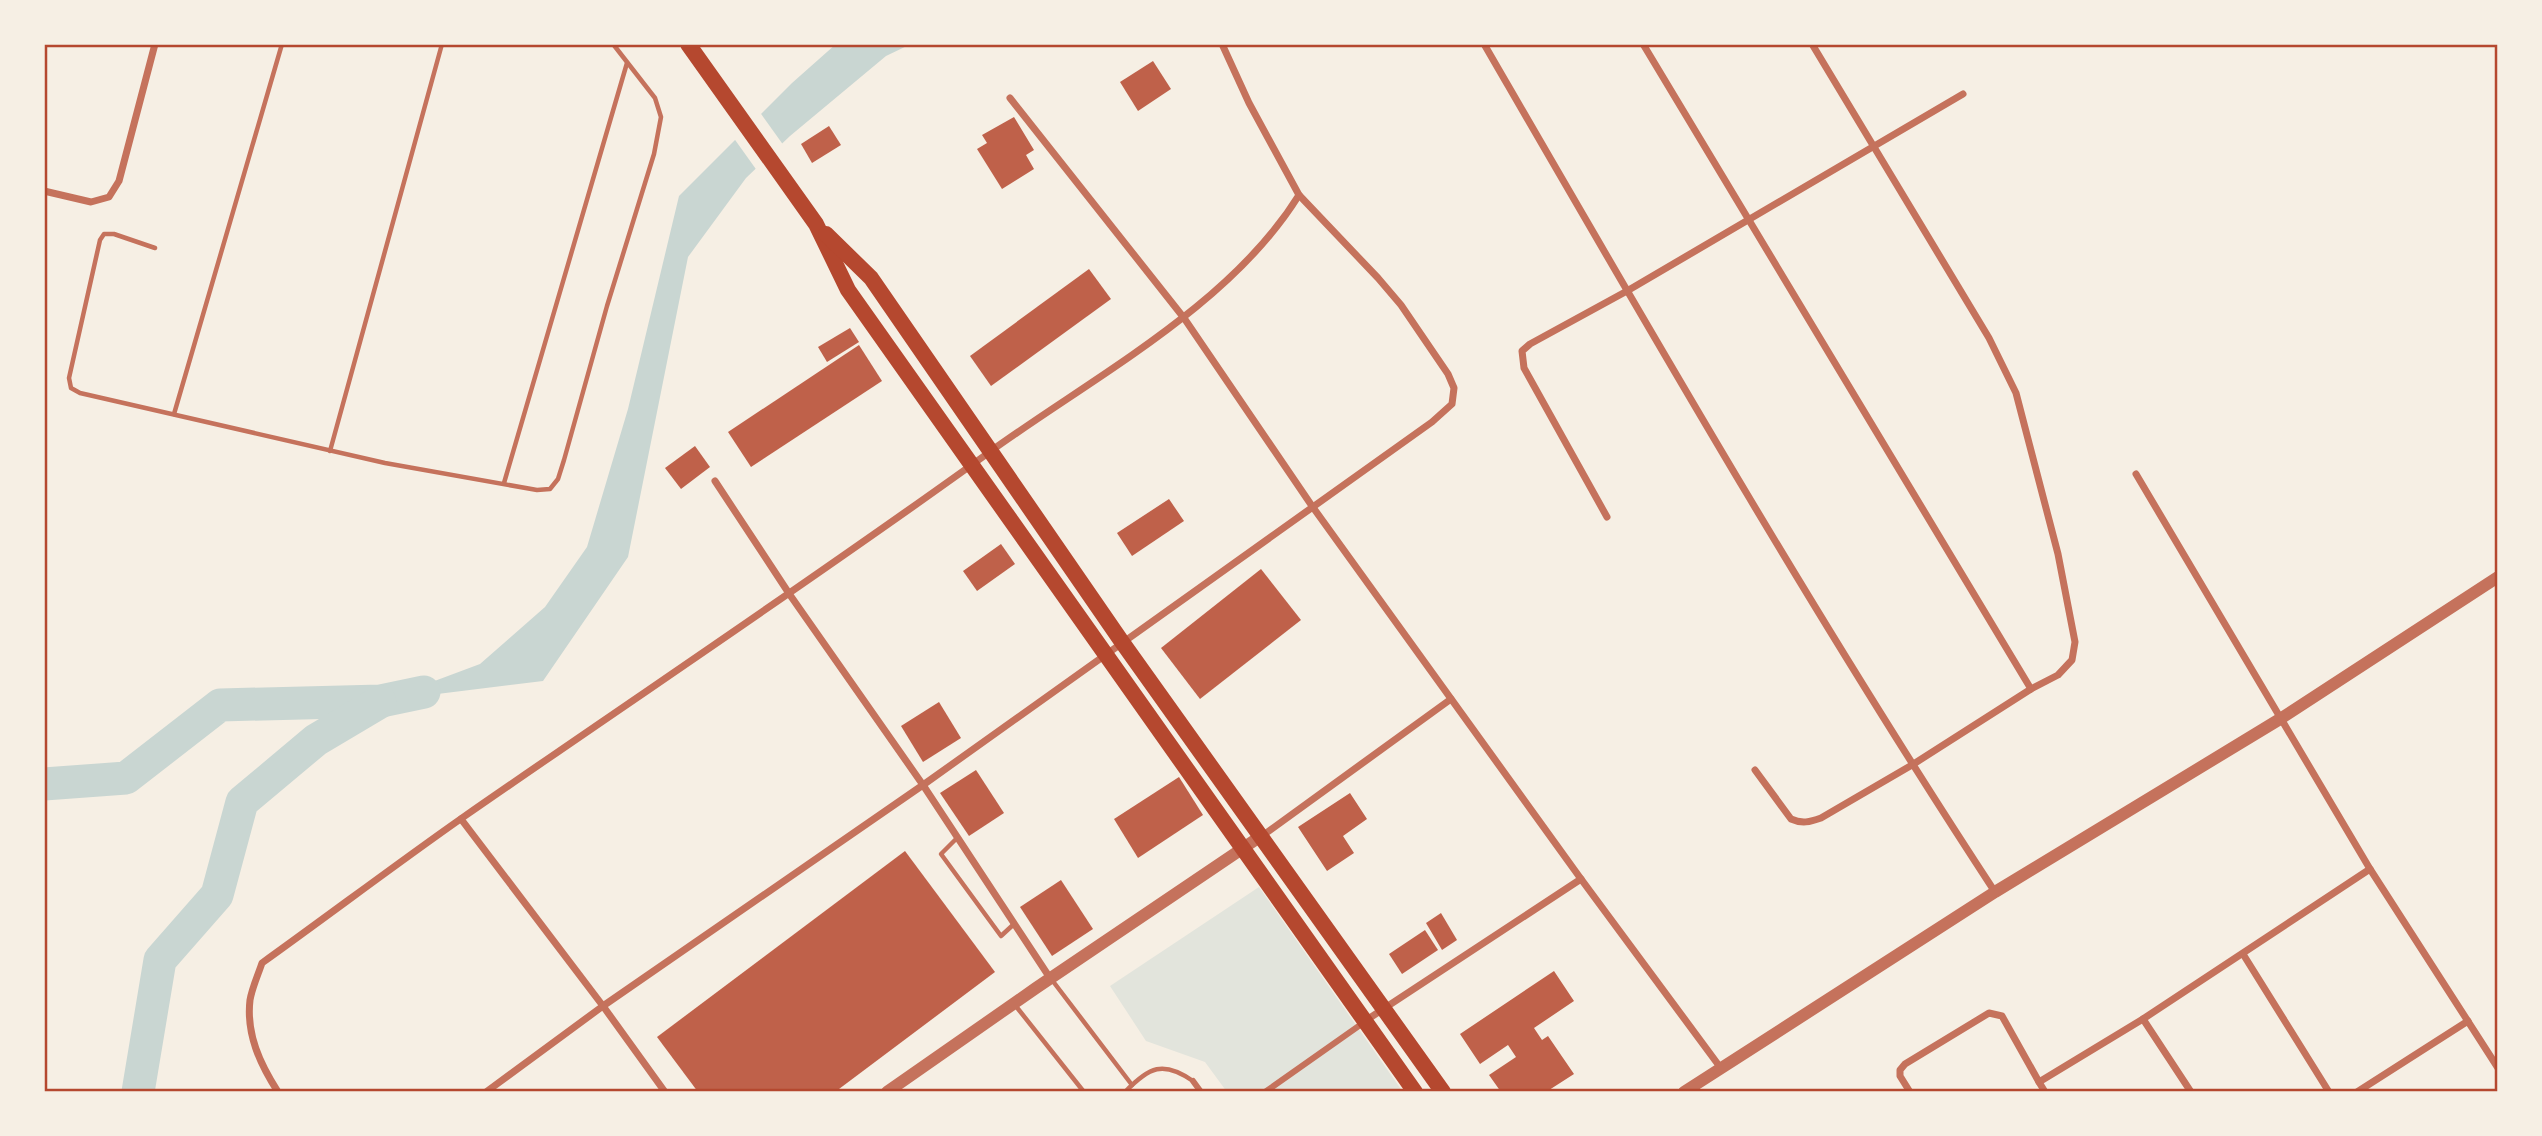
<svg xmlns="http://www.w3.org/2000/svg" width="2542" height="1136" font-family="'Open Sans',sans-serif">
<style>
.green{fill:#e2e4dc}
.water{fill:#c9d6d2}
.pier{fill:#f6efe4}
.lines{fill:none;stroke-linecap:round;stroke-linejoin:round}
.river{stroke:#c9d6d2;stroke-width:33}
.building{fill:#bf614a}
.service{stroke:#c5725c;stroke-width:4.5}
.pedestrian{stroke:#c5725c;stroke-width:6}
.minor{stroke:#c5725c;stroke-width:7}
.tertiary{stroke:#c5725c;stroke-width:12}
.primary{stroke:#b5482f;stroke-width:16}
.neatline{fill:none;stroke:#b5482f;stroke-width:2.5}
</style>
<rect width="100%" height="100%" fill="#f6efe4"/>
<polygon class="green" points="1259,887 1403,1092 1227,1092 1205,1062 1146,1041 1110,986"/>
<polygon class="water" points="836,44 911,44 886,56 790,136 746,178 688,257 628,557 543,681 381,701 480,664 545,607 587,547 628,409 679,196 792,83"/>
<polygon class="pier" points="759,111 784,146 758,172 733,137"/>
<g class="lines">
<g class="river">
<polyline points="44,784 126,778 220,705 381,701 424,692"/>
<polyline points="138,1092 160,960 217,895 242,802 316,740 380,702"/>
</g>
</g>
<g class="building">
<polygon points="1153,61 1171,89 1138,111 1120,82"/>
<polygon points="1014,117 1034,150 1026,155 1034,169 1002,189 977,149 987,143 982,135"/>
<polygon points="829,126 841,145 812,163 801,144"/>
<polygon points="1089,269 1111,299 991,386 970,356"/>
<polygon points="850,328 859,342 827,362 818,347"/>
<polygon points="859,345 882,381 751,467 728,432"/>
<polygon points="695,446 710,467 681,489 665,468"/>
<polygon points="1169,499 1184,521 1132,556 1117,533"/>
<polygon points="1001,544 1015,564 977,591 963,571"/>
<polygon points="1261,569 1301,620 1200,699 1161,648"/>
<polygon points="939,702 961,738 923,762 901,726"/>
<polygon points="976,770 1004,813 969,836 940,793"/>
<polygon points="1179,777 1203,815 1138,858 1114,819"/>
<polygon points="1350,793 1367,819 1343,836 1354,853 1327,871 1298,827"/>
<polygon points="905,851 995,972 835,1092 698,1092 657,1037"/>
<polygon points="1061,880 1093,929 1052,956 1020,907"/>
<polygon points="1441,913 1457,940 1442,950 1426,923"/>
<polygon points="1425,930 1438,950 1402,974 1389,954"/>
<polygon points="1554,971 1574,1001 1534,1028 1542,1040 1548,1036 1574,1074 1546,1092 1501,1092 1489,1075 1516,1057 1508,1045 1480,1064 1460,1034"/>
</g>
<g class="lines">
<g class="service">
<polyline points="155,248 114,234 104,234 100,240 69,378 71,388 80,393 385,463 537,490 550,489 558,479 564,460 607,306 654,154 661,117 655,98 613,44"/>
<polyline points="174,414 282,44"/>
<polyline points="330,451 442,44"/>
<polyline points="504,483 627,63"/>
<polyline points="957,838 941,854 1001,936 1014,924"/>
<polyline points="1052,980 1132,1085"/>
<polyline points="1015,1005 1084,1092"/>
<path d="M 1125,1092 C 1149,1067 1163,1060 1193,1081"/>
</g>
<g class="pedestrian">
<polyline points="1193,1081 1201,1092"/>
<polyline points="1265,1092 1363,1023"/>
</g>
<g class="minor">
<path d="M 1484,44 C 1649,329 1814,616 1995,892"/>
<polyline points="1643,44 2031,689"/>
<polyline points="1010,98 1184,318 1312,506 1581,879 1720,1067"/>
<polyline points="44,191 91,202 109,197 119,181 155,44"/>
<polyline points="2136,474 2370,869 2498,1068"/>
<polyline points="715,481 790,595 923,785 1050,978"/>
<polyline points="1607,517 1524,368 1522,351 1530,344 1627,291 1963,94"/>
<path d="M 1755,770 L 1791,819 C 1802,824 1810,822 1821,818 L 1912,765 L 2031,689 L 2058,675 L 2072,660 L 2075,642 L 2058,554 L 2016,393 L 1989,338 L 1812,44"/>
<polyline points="461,819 603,1006 665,1092"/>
<polyline points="1262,836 1451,699"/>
<polyline points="2243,954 2329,1092"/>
<polyline points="2143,1019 2191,1092"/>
<polyline points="1365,1021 1581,879"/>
<path d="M 278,1092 C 260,1064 246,1034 250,1000 C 252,988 258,975 262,963 C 329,915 395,865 462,818 C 639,695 817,577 991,451 C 1095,376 1231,305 1299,195"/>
<polyline points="486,1092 603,1006 923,785 1432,422 1452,404 1454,388 1448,374 1401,305 1378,278 1299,195 1249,103 1222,44"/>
<polyline points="1910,1092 1900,1076 1900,1070 1905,1064 1989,1013 2002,1016 2039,1082"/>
<polyline points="2045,1092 2039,1082 2143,1019 2370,869"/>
<polyline points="2357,1092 2468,1021"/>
</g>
<g class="tertiary">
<polyline points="887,1092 1036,988 1261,836"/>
<polyline points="1684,1092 1995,892 2280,719 2498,577"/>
</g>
<g class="primary">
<polyline points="688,44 816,224 848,290 1415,1092"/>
<polyline points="826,234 871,278 1122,642 1443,1092"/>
</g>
</g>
<rect width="2542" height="1136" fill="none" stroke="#f6efe4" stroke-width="91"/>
<rect x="46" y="46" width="2450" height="1044" class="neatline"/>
</svg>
